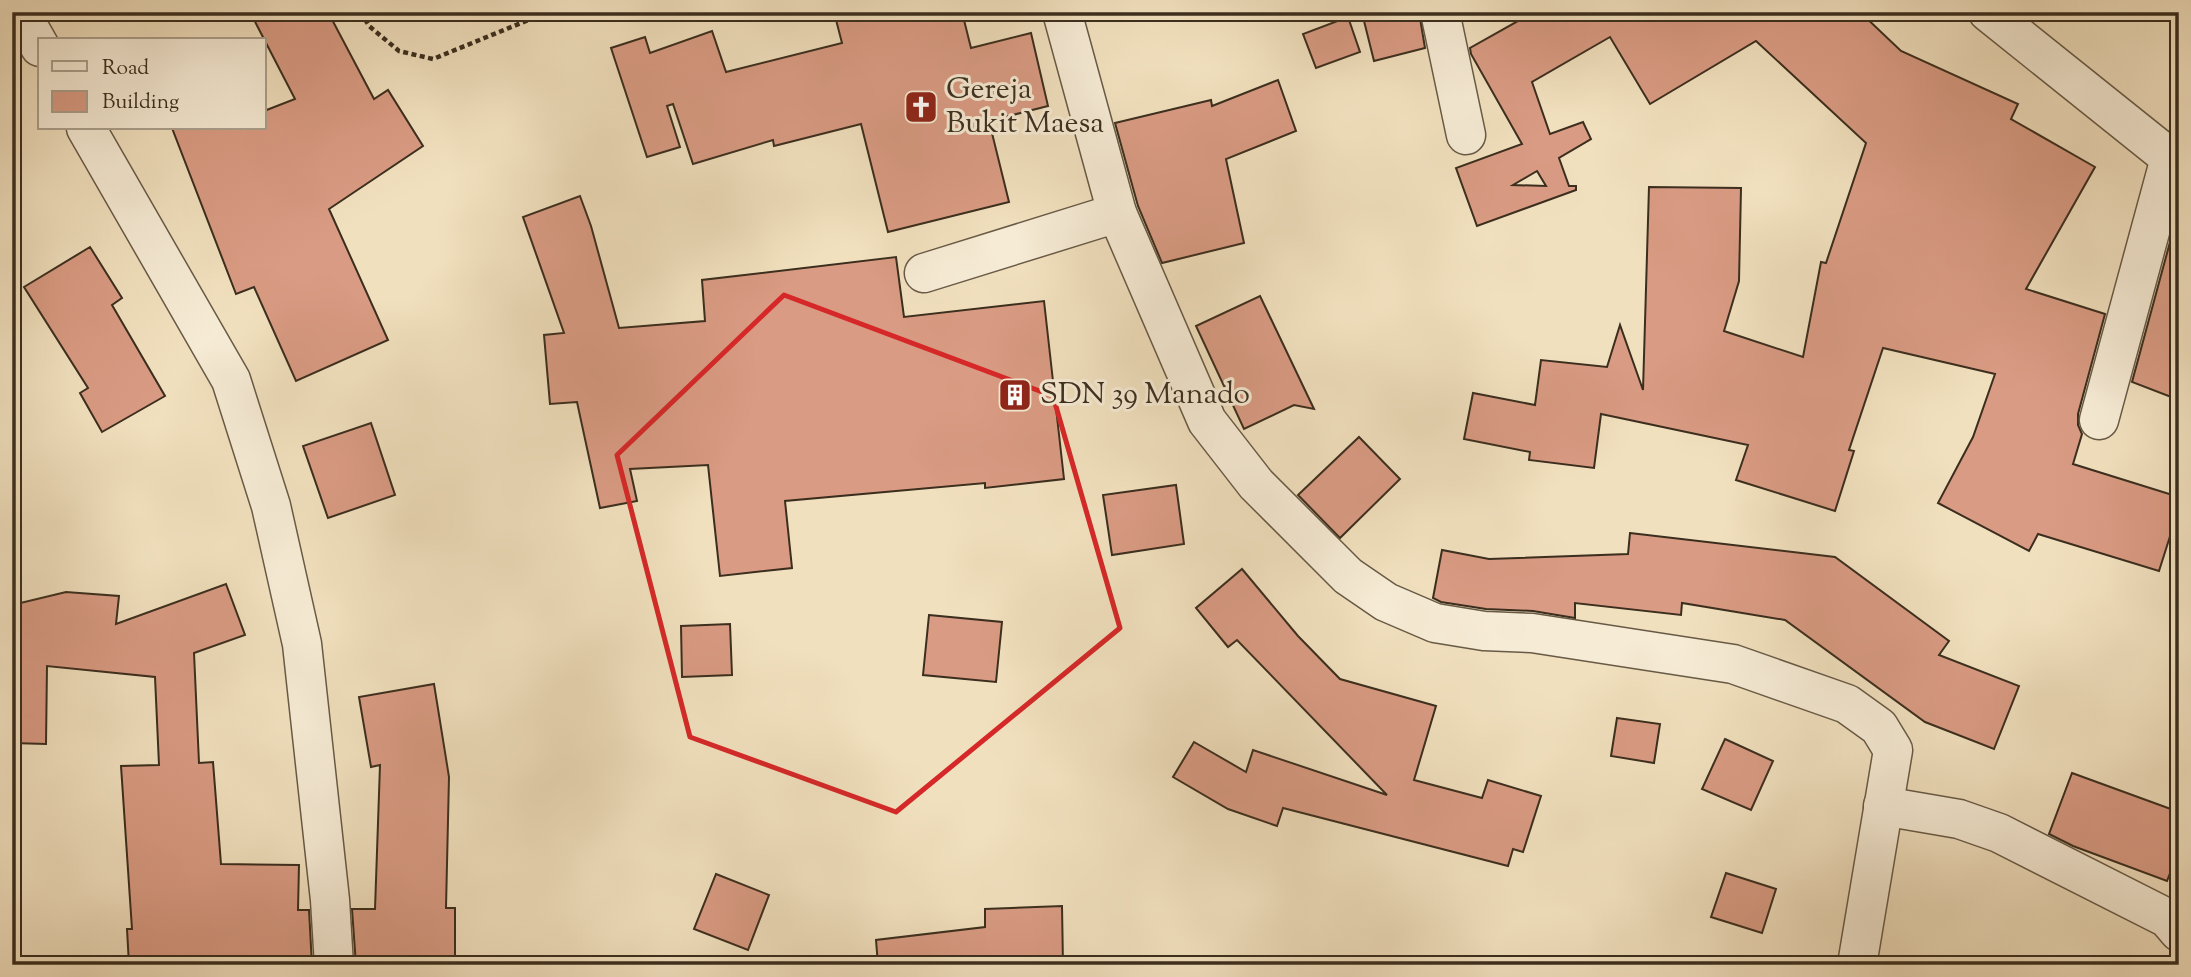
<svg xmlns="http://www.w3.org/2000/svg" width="2191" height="977" font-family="'Sorts Mill Goudy',serif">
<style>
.building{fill:#d99b83;stroke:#3b2e1e;stroke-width:2;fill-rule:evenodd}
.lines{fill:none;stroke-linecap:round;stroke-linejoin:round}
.minor-casing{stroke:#685a46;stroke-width:41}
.path{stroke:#3b2e1e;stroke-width:4.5;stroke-dasharray:5 3.5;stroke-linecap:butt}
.minor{stroke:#f6ebd5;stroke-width:38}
.marked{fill:none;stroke:#d62828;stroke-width:5;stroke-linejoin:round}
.labels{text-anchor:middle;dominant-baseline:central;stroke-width:6;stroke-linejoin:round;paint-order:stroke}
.poi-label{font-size:30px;fill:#3b2e1e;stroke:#f6ebd5;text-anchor:start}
</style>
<rect width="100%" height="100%" fill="#f1e0be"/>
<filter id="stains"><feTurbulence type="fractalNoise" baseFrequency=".00286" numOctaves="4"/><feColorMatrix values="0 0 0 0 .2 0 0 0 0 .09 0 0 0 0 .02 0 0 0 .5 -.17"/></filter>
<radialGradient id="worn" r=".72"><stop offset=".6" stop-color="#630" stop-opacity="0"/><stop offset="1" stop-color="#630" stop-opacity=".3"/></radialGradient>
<g class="building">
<polygon points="250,12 328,12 374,99 388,90 423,146 329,209 388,340 296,381 254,287 236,294 172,128 264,128 264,111 295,99"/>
<polygon points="834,12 962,12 971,48 1031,33 1048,106 989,121 1009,202 888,232 861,124 774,146 773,140 693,164 673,104 667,106 680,147 647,157 611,48 645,37 650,53 712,31 726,72 842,43"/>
<polygon points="1397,12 1419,12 1425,48 1374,61 1364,21"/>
<path d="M 1534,12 L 1860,12 L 1901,51 L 2018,104 L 2011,119 L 2095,167 L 2026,289 L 2105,314 L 2078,414 L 2078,425 L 2082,434 L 2073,464 L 2179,497 L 2179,508 L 2159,571 L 2038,534 L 2029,551 L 1938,503 L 1973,437 L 1995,374 L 1883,348 L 1849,450 L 1854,451 L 1835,511 L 1736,480 L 1748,445 L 1601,414 L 1594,468 L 1529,460 L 1530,452 L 1464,439 L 1473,393 L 1535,405 L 1541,360 L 1607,367 L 1620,325 L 1643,390 L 1649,187 L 1741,188 L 1739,281 L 1724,331 L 1803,357 L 1821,262 L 1826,263 L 1866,143 L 1756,41 L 1650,104 L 1610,37 L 1532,82 L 1550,134 L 1583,122 L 1591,139 L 1559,158 L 1569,186 L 1576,186 L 1576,190 L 1477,226 L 1456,168 L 1522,144 L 1471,54 L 1470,48 ZM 1537,171 L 1546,186 L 1513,185 Z"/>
<polygon points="1348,17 1360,52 1316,68 1303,34"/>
<polygon points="1278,80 1296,131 1226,159 1244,243 1162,263 1138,206 1115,123 1211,100 1212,106"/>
<polygon points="580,196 591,226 619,328 705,321 702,280 896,257 904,317 1044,301 1064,479 985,488 985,483 785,501 792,568 720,576 708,465 630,469 637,501 600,508 577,402 550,404 544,335 564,333 523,217"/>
<polygon points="2179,209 2179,400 2132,382"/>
<polygon points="90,247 122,298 112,305 165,396 102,432 80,393 88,388 24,287"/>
<polygon points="1260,296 1314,409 1294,405 1244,429 1196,326"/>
<polygon points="371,423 395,495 328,518 303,446"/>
<polygon points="1359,437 1400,479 1340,538 1298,495"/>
<polygon points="1176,485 1184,544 1112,555 1103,495"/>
<polygon points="1630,533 1835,557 1949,641 1939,655 2019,686 1994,749 1925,722 1785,620 1682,603 1681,615 1575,603 1575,618 1533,611 1486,609 1441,602 1433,598 1442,550 1489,559 1628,554"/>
<polygon points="1242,569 1298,636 1340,679 1436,706 1414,780 1482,798 1488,780 1541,796 1523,852 1513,849 1508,866 1283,808 1277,826 1228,809 1173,777 1194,742 1246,772 1253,750 1387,795 1237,640 1228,647 1196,608"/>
<polygon points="226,584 245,635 194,653 199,763 213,762 221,864 299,865 298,910 309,910 312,965 129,965 127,929 132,929 121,766 159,765 155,677 47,666 46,744 12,743 12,605 66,592 119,596 116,624"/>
<polygon points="929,615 1002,622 996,682 923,675"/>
<polygon points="730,624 732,675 682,677 681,626"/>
<polygon points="434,684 449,777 446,908 455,908 455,965 356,965 352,909 375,909 380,765 371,767 359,697"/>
<polygon points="1617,718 1660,724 1654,763 1611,756"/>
<polygon points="1725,739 1773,761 1751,810 1702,789"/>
<polygon points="2072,773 2179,812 2179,850 2167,881 2073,846 2049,834"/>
<polygon points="1726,873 1776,889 1762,933 1711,917"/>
<polygon points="716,874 769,895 748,950 694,929"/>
<polygon points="1062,906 1063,965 878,965 876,940 985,927 985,909"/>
</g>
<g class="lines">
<defs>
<g id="minor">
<polyline points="20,12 40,47"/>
<polyline points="1062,12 1117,213 1207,421 1256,484 1348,576 1386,602 1435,623 1484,631 1532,633 1733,664 1847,704 1879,727 1893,750 1857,965"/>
<polyline points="1440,12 1466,135"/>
<polyline points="1988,12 2179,165"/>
<polyline points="86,128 231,380 271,506 302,644 330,900 334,965"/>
<polyline points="924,273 1117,213"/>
<polyline points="2099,420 2170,158"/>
<polyline points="1883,806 1959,819 1999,833 2167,918 2179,932"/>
</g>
</defs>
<use href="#minor" class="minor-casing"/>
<polyline class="path" points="361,12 369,26 399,51 433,59 548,12"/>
<use href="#minor" class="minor"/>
</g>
<path class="marked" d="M 784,295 L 1053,396 L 1120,628 L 896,812 L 690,737 L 617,455 Z"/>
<defs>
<symbol id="church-square" viewBox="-11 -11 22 22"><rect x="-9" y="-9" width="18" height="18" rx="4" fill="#8f2418" stroke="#f6ebd5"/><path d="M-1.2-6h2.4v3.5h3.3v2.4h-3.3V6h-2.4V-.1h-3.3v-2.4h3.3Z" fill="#fff"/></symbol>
<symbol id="building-square" viewBox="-11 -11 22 22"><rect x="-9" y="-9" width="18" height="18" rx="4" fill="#8f2418" stroke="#f6ebd5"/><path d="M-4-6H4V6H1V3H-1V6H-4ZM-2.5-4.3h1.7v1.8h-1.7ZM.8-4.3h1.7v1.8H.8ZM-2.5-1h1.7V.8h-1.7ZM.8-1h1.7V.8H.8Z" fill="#fff"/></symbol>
</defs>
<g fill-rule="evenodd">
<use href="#church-square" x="902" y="88" width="38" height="38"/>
<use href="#building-square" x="996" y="376" width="38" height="38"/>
</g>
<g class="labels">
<g class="poi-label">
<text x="946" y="90">Gereja<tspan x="946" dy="34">Bukit Maesa</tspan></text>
<text x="1040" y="395">SDN 39 Manado</text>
</g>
</g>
<rect width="2191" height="977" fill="none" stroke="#f1e0be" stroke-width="42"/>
<rect x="14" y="14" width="2163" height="949" fill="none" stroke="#3b2e1e" stroke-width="3.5"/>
<rect x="21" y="21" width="2149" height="935" fill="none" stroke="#3b2e1e" stroke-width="2"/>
<rect x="38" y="38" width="228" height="91" fill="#f6ebd5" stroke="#ab9f8c" stroke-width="2"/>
<rect x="52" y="61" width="35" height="10" fill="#f6ebd5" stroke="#ab9f8c" stroke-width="2"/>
<text x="102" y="74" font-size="21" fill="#3b2e1e">Road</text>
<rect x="52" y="91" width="35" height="21" fill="#d99b83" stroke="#ab9f8c" stroke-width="2"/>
<text x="102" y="108" font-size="21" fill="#3b2e1e">Building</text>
<rect width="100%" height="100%" filter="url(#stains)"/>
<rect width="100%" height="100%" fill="url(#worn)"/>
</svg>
